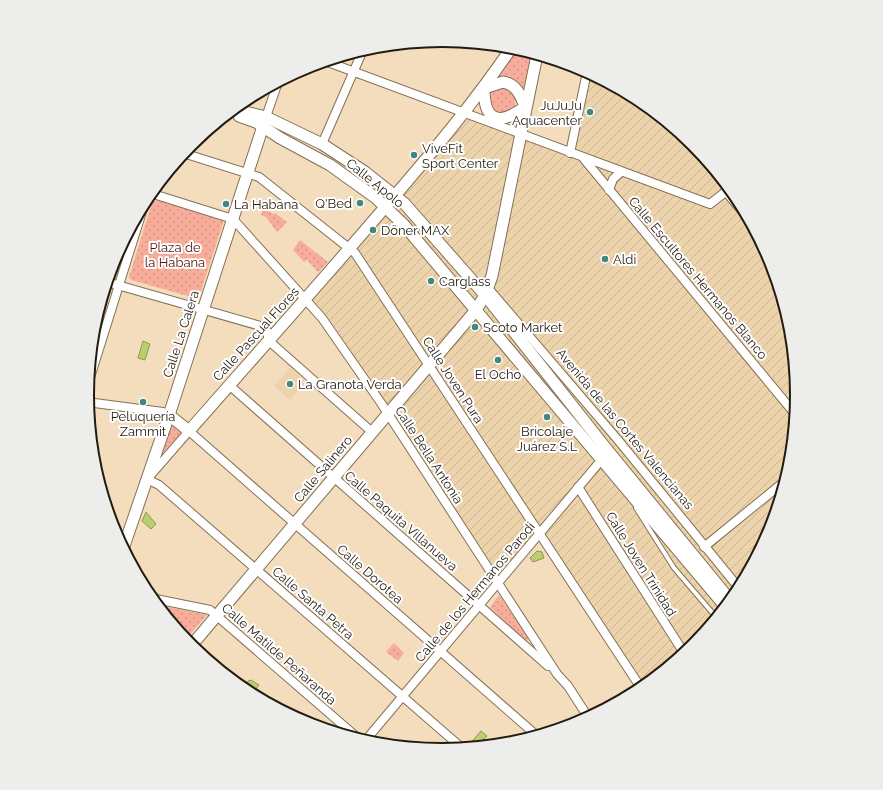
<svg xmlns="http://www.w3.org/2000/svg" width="883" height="790" font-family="Raleway,sans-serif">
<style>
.built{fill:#edd3ac}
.industrial{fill:url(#industrial-furrows)}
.green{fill:url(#green-dots)}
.water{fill:#b9cf6e;stroke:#8c9952}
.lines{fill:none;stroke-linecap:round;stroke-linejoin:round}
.lane-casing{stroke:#847154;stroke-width:6}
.street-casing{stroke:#847154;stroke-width:10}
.secondary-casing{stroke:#847154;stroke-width:13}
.lane{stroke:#fff;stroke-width:4}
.street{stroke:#fff;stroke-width:8}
.secondary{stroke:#fff;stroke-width:11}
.poi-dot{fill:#42887e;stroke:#fff;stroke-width:1.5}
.labels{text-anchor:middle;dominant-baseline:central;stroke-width:4;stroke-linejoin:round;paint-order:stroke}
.poi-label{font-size:13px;fill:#231b10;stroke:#fff;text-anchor:start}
.street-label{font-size:13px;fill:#231b10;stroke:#fff}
.park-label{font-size:13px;fill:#531608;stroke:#fff}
.rim{fill:none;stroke:#231b10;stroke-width:2}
</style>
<defs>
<pattern id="industrial-furrows" width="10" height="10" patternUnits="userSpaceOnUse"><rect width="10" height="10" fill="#edd3ac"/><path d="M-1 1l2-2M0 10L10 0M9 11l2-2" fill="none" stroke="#cbb593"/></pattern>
<pattern id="green-dots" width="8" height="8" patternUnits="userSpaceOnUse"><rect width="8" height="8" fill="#f8ad9b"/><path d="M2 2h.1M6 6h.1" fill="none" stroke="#d49484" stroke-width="1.8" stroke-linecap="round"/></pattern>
</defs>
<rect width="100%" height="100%" fill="#f3ddbd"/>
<g class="built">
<polygon points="125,237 113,275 109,274 114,259"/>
<polygon points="290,368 306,382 290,400 274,386"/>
</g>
<polygon class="industrial" points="589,73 639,100 693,144 737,198 770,259 790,326 796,395 790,464 769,531 737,592 692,646 644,686 540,527 499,575 331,321 311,300 469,118 572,158"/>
<g class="green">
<polygon points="518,49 531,53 523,93 494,80"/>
<polygon points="494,87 510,88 516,98 515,106 508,114 493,112 488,96"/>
<polygon points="158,200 222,219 223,223 199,297 195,298 131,280 129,277 152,203"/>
<polygon points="264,204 263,207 273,214 275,213 287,222 277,232 266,217 261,215"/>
<polygon points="300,240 328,262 318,272 307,260 304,262 293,250"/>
<polygon points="172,423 182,432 160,456"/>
<polygon points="499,595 528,637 528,640 525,640 490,607"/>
<polygon points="157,605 207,615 185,640"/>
<polygon points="394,643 404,653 398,661 386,652"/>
</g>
<g class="water">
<polygon points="143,341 150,344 145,360 138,358"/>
<polygon points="146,512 156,524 151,529 142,521"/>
<polygon points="537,551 542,552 544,558 533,562 530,558"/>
<polygon points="251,680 259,685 254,691 246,688 248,681"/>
<polygon points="481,731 487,736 477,746 470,747 468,746"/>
</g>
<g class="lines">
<defs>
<polyline id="lane" points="636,508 674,568 716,617"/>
<g id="street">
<polyline points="325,61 710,204 729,189"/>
<polyline points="266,117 278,82"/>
<polyline points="322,144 363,50"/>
<polyline points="183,153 259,177 355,253 641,688"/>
<polyline points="570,153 587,72"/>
<polyline points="584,159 795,414"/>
<polyline points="609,190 613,179 621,172"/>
<polyline points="726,192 748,218"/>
<polyline points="150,193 233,219 322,318 381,403 557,674 568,686 588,717"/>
<polyline points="107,282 264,327 267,331 269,341 372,432"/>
<polyline points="488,288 618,440 739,588"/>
<polyline points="88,384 146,199"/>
<polyline points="229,385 548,666"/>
<polyline points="87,402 163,412 169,415"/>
<polyline points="149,477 189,431 536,735"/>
<polyline points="147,479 159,485 462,748"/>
<polyline points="578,487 684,653"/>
<polyline points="704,547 785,481"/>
<polyline points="151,598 210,610 359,739"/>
<polyline points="365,741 603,458"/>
</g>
<g id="secondary">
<path d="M 503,82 C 516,84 521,95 525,107 C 499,126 484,122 484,88 Z"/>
<polyline points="233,109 266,117 322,144 365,172 404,203 485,295 604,446 730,600"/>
<polyline points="239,116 256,122 280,138 330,165 376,198 404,225 725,606"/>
<path d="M 169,415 L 189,431 C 255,356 321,282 386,206 C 430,155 474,103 512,47"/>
<polyline points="123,549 169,415 263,126"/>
<polyline points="191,646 476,310 485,295 492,276 537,55"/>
</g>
</defs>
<use href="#lane" class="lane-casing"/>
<use href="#street" class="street-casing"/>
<use href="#secondary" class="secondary-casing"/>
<use href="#lane" class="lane"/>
<use href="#street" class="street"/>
<use href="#secondary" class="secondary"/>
</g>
<g class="poi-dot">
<circle cx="590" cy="112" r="4"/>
<circle cx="414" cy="155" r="4"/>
<circle cx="360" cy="203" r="4"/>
<circle cx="226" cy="204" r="4"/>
<circle cx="373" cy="230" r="4"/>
<circle cx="605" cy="259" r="4"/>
<circle cx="431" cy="281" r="4"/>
<circle cx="475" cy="327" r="4"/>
<circle cx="498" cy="360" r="4"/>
<circle cx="290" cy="384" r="4"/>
<circle cx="143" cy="402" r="4"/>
<circle cx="547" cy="417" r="4"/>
</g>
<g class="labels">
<g class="poi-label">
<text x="582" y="105" text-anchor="end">JuJuJu<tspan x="582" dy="15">Aquacenter</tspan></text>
<text x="422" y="148">ViveFit<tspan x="422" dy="15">Sport Center</tspan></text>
<text x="352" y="203" text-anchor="end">Q'Bed</text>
<text x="234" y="204">La Habana</text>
<text x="381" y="230">Döner MAX</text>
<text x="613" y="259">Aldi</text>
<text x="439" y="281">Carglass</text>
<text x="483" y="327">Scoto Market</text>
<text x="498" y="374" text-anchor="middle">El Ocho</text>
<text x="298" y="384">La Granota Verda</text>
<text x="143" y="416" text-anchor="middle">Peluquería<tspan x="143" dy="15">Zammit</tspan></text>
<text x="547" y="431" text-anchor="middle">Bricolaje<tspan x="547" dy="15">Juárez S.L</tspan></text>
</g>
<g class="street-label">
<text transform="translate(375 183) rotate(39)">Calle Apolo</text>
<text transform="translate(698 278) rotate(50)">Calle Escultores Hermanos Blanco</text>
<text transform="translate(181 334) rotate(-72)">Calle La Calera</text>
<text transform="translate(256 334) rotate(-48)">Calle Pascual Flores</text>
<text transform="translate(453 380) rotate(57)">Calle Joven Pura</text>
<text transform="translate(625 429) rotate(50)">Avenida de las Cortes Valencianas</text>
<text transform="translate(429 455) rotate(57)">Calle Bella Antonia</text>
<text transform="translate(323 469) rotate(-50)">Calle Salinero</text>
<text transform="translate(401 521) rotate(41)">Calle Paquita Villanueva</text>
<text transform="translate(641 564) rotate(58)">Calle Joven Trinidad</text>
<text transform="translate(370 574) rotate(41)">Calle Dorotea</text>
<text transform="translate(475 592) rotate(-50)">Calle de los Hermanos Parodi</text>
<text transform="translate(313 603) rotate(41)">Calle Santa Petra</text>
<text transform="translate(279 654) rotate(41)">Calle Matilde Peñaranda</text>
</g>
<g class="park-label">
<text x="175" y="247">Plaza de<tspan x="175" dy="15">la Habana</tspan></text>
</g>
</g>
<path d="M0 0H883V790H0ZM94 395a348 348 0 1 1 696 0a348 348 0 1 1-696 0Z" fill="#ededec" fill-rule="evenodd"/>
<path class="rim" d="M94 395a348 348 0 1 1 696 0a348 348 0 1 1-696 0Z"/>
</svg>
